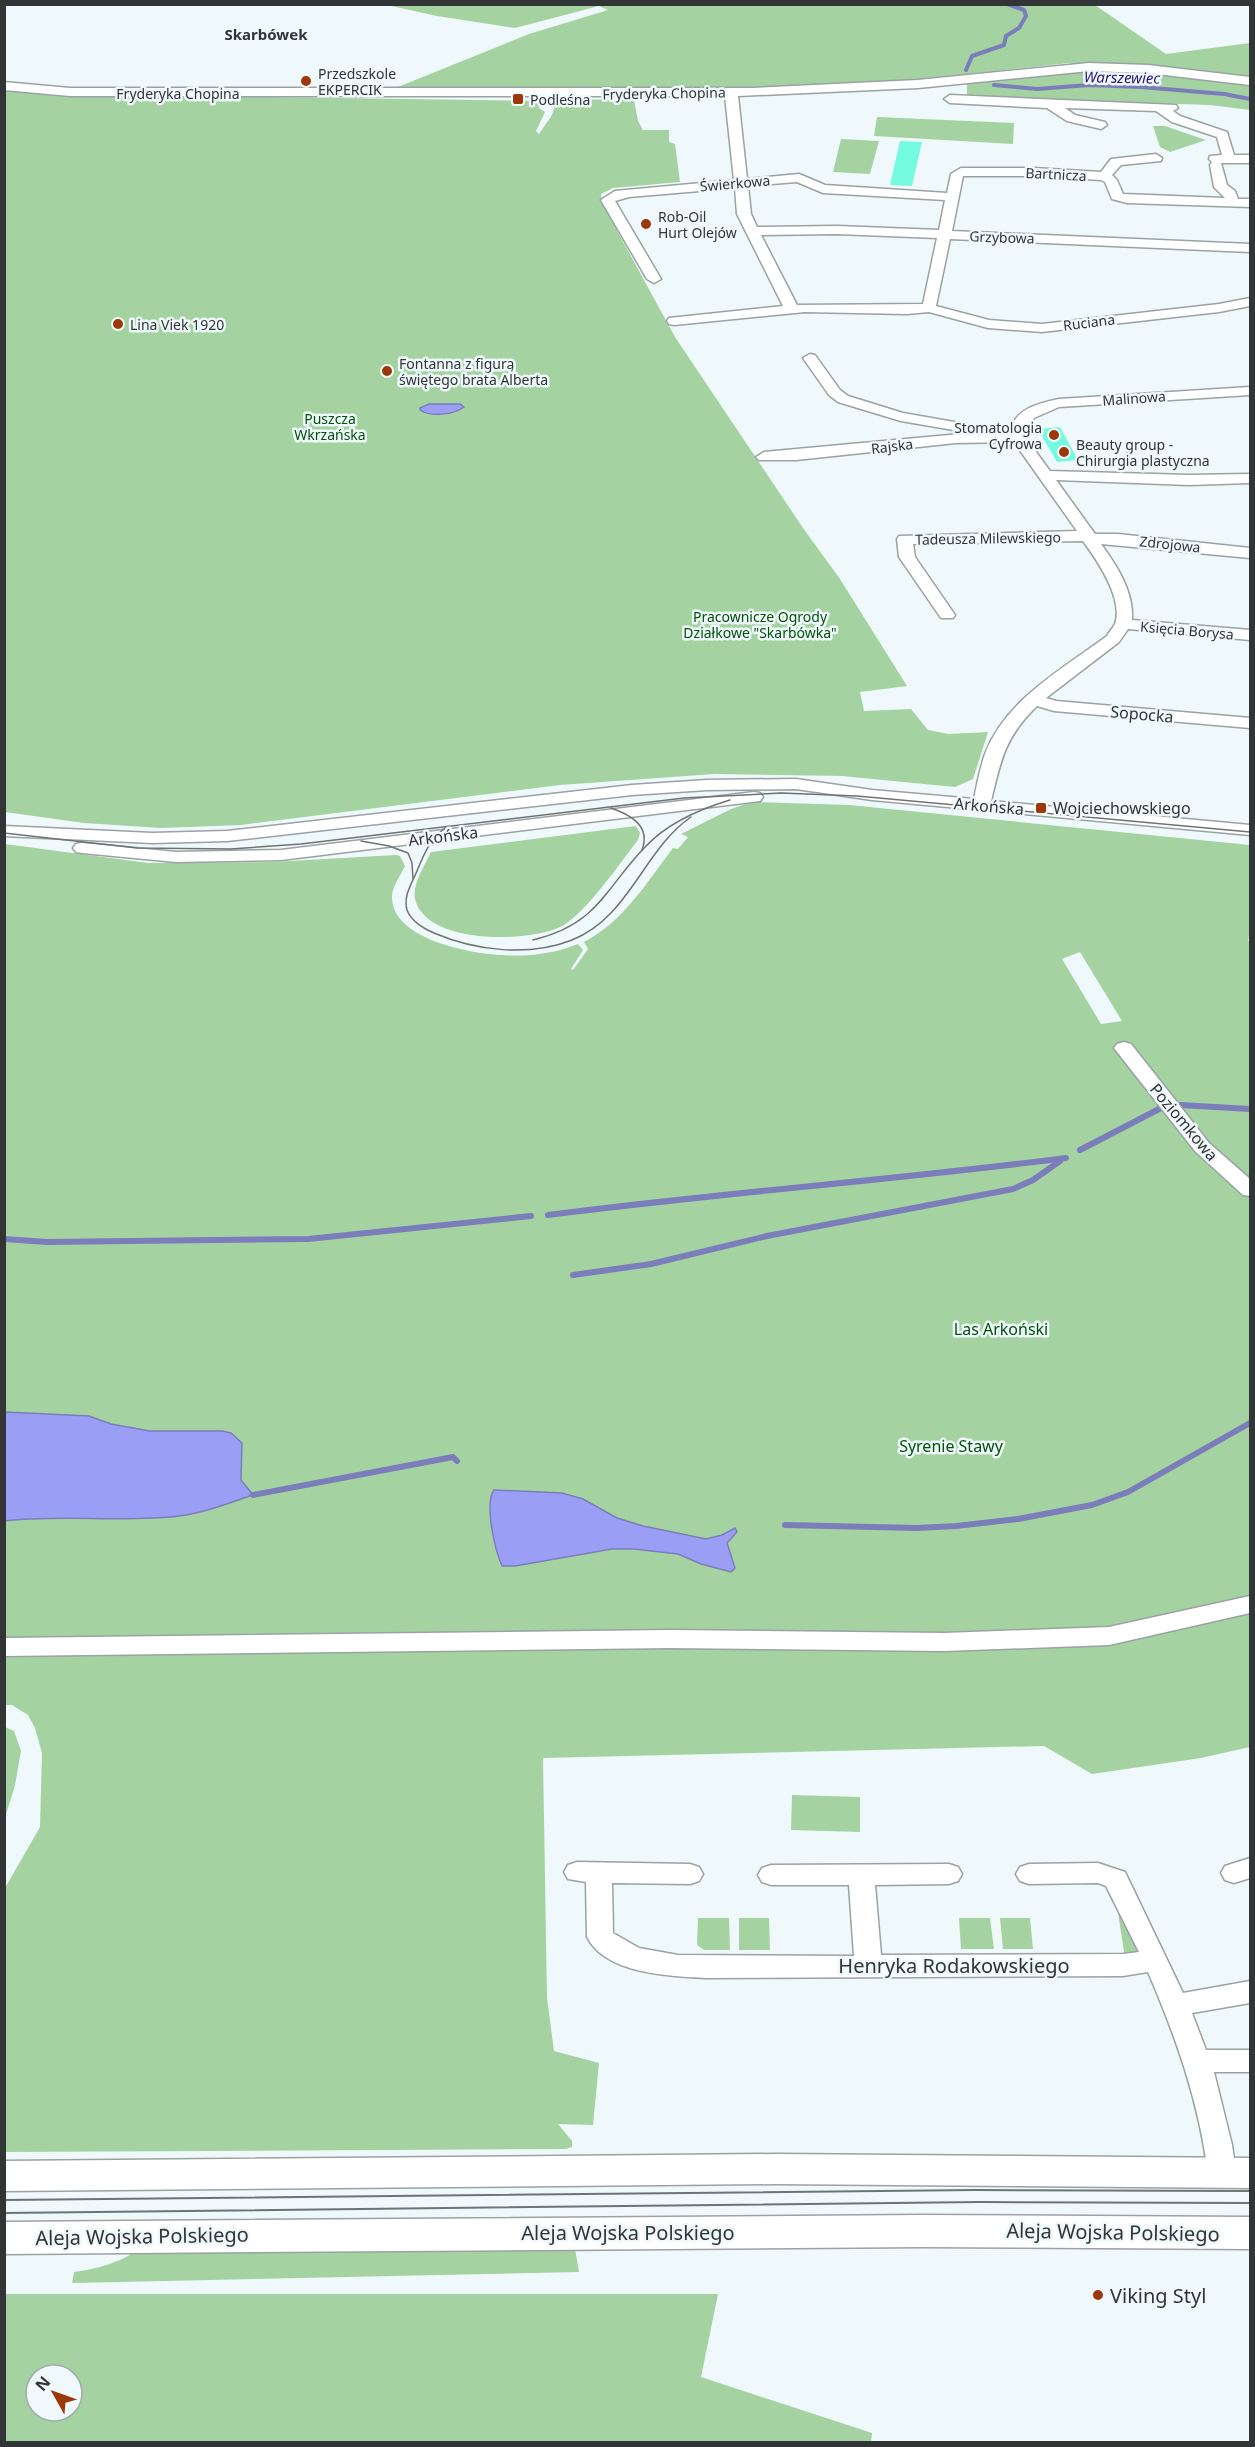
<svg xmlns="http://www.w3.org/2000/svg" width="1255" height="2447" font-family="'Noto Sans',sans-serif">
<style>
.green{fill:#a4d3a1;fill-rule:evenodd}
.water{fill:#9b9ef5;stroke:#7c7ebc;stroke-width:1.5}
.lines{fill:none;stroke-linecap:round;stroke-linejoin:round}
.stream-far1{stroke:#7c7ebc;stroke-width:4}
.stream{stroke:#7c7ebc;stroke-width:6}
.building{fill:#74fadf}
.minor-casing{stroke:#9aa2a4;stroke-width:3}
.major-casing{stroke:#9aa2a4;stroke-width:3}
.minor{fill:#fff;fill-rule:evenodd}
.major{fill:#fff;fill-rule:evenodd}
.tram-far1{stroke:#6e7374;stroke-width:1.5}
.tram{stroke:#6e7374;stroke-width:2}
.poi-dot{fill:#9d3808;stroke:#eff8fa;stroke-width:2}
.labels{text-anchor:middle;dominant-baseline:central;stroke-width:5;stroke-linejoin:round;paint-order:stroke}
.far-poi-label{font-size:14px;fill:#323536;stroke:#eff8fa;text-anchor:start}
.far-street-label{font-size:14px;fill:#323536;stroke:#eff8fa}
.far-park-label{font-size:14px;fill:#015209;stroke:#eff8fa}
.far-neighbourhood-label{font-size:15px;font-weight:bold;fill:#2f3537;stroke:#eff8fa}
.far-water-label{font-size:15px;font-style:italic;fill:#281377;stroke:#eff8fa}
.street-label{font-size:16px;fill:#323536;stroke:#eff8fa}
.poi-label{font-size:16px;fill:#323536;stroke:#eff8fa;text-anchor:start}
.park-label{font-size:16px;fill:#015209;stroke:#eff8fa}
.near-street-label{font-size:20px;fill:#323536;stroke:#eff8fa}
.near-poi-label{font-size:20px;fill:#323536;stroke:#eff8fa;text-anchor:start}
</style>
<rect width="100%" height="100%" fill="#eff8fa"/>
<g class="green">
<polygon points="387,5 1095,5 1166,54 1250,43 1250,76 1156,66 1069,63 900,81 759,87 393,89 529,34 608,10 599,6 515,28 437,16"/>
<polygon points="1089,71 1156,74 1250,84 1250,110 1210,105 967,97 967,84 1056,73"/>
<polygon points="5,90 66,94 541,101 539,108 545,112 536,131 539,134 552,115 557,99 634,100 638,121 643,130 669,130 669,142 675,144 680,182 613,188 601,194 602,203 675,337 803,528 840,579 907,686 860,692 864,711 911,709 928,730 949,734 988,732 973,779 955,787 842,776 714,774 560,785 241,825 161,828 84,823 5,812"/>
<polygon points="877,117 1014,123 1013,144 874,136"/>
<polygon points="1153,126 1165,126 1206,140 1170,152 1160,147"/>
<polygon points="841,139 879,141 870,174 833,172"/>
<path d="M 752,802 L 849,805 L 1250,845 L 1250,932 L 1248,941 L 1250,942 L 1250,1747 L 1201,1758 L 1092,1774 L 1044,1746 L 543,1758 L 547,1998 L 554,2051 L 599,2063 L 593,2125 L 558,2124 L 572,2141 L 572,2147 L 565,2149 L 5,2152 L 5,1888 L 40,1827 L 42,1753 L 35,1728 L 28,1715 L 12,1705 L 5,1705 L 5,844 L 148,863 L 272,862 L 396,855 L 400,856 L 405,866 C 401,874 393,886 392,895 C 390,939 469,953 501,955 C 526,957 554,954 578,944 L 583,950 L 571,969 L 573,970 L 588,949 L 584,942 C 623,922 647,882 673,848 L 678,849 L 688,837 L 681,834 L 731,809 ZM 1080,952 L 1122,1021 L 1101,1024 L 1062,959 Z"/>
<path d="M 636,826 L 640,833 L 638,840 C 620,863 586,913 562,926 C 529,943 426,945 415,899 C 412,884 425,865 431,852 Z"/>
<polygon points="5,1727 14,1731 21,1751 15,1785 5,1818"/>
<polygon points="792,1795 860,1797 860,1832 791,1830"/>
<polygon points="1116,1900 1138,1950 1125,1958"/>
<polygon points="698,1918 729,1918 730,1950 704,1950 697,1945"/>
<polygon points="739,1918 769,1918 770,1950 739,1950"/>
<polygon points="959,1918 990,1918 994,1949 961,1949"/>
<polygon points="1000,1918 1030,1918 1033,1949 1003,1949"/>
<path d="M 574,2243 L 579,2272 L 72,2283 L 74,2272 C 103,2268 119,2262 144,2247 Z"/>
<path d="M 5,2294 L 718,2294 L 701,2377 L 872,2433 L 871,2442 L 5,2442 ZM 36,2375 L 72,2375 L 72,2411 L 36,2411 Z"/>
</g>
<g class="water">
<path d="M 429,404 L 460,404 L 464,407 C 454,415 430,417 420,410 L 420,408 Z"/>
<path d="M 5,1412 L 89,1416 L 111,1424 L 150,1431 L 222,1431 L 231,1433 L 242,1443 L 241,1480 L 253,1495 C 229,1503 204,1513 179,1516 C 121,1523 62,1514 5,1521 Z"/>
<path d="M 494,1490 L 562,1493 L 583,1499 L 617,1518 L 643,1526 L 706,1539 L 722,1535 L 735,1528 L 737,1532 L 727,1543 L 735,1568 L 731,1572 L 701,1564 L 678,1554 L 634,1549 L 612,1549 L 515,1566 L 502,1566 C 495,1550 484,1504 494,1490 Z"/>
</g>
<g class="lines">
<g class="stream-far1">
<polyline points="966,70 972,56 1004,45 1006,36 1019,28 1026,16 1024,10 1007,4"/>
<polyline points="994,85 1037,89 1089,85 1141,87 1224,94 1250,99"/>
</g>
<g class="stream">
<polyline points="1180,1105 1250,1109"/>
<polyline points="1080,1150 1161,1108"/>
<path d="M 548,1215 C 720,1193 894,1180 1066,1158"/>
<polyline points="4,1239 47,1242 308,1239 531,1216"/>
<polyline points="573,1275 651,1264 767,1236 1013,1189 1033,1180 1060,1161"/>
<polyline points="253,1495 453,1457 457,1461"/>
<polyline points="785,1525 917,1528 956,1526 1018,1519 1092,1505 1128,1492 1250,1423"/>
</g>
</g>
<g class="building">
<polygon points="900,141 922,142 912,186 890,185"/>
<polygon points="1060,427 1078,460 1057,462 1038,429"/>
</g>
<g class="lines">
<defs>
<g id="minor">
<path d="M 1089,63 L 1148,65 L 1250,77 L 1250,85 L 1148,73 L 1089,71 L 918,88 L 738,96 L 747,179 L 799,174 L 825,185 L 947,193 L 951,174 L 961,168 L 1033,168 L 1101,172 L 1111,159 L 1156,154 L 1162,158 L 1161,161 L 1121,165 L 1112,175 L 1117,180 L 1123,194 L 1225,198 L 1214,187 L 1210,165 L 1212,162 L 1209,159 L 1210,156 L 1222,155 L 1217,137 L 1172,122 L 1156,111 L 1065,108 L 1075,115 L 1105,122 L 1107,125 L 1101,129 L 1067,121 L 1047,108 L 950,103 L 944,99 L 950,95 L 1176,105 L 1178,108 L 1173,111 L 1180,116 L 1227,132 L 1234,155 L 1250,155 L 1250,163 L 1221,163 L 1227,185 L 1235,191 L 1238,199 L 1250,199 L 1250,207 L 1127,203 L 1112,199 L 1105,182 L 1101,180 L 1033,176 L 963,176 L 952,231 L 1250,244 L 1250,252 L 950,239 L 936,306 L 989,320 L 1042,324 L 1219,304 L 1250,298 L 1250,306 L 1219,312 L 1042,332 L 988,328 L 929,312 L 907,314 L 805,312 L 674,325 L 669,324 L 667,321 L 669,318 L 783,306 L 737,214 L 735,188 L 629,197 L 615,201 L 661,279 L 654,283 L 647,279 L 601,200 L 615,191 L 734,180 L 725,96 L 70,96 L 4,90 L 4,82 L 70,88 L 754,88 L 918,80 ZM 797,182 L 823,193 L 945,200 L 939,230 L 837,226 L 757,227 L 751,214 L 748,186 ZM 837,234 L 937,238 L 923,304 L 797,305 L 761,235 Z"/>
<path d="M 810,354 L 815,355 L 840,390 L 848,396 L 903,413 L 977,426 L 979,429 L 973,433 L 1011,433 C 1012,409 1040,403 1059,399 L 1250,387 L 1250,395 L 1059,407 L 1034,418 L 1025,431 L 1028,441 L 1050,471 L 1189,475 L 1250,474 L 1250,483 L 1189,485 L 1056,480 L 1095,534 L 1118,534 L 1250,548 L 1250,558 L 1101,544 C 1117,566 1134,592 1132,620 L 1250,630 L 1250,640 L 1128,629 L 1119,642 L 1046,698 L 1056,701 L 1250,718 L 1250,728 L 1054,711 L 1037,706 C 1005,737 1001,759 991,801 L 1250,825 L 1250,835 L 872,800 L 796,789 L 707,790 L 632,795 L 227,841 L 152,843 L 4,836 L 4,826 L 152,833 L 227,831 L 632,785 L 707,780 L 796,779 L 872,790 L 974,799 C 977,784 980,768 985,754 C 1005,700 1064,668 1107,636 C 1109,632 1113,628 1115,624 C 1124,599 1097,560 1083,541 L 913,544 L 915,557 L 955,615 L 953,618 L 941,618 L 899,557 L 897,539 L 899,536 L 1077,531 L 1014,442 L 956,443 L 796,460 L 759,460 L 756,457 L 764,452 L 971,433 L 901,421 L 838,402 L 829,395 L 803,358 Z"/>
<polygon points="754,792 760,793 763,797 760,801 281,860 176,862 82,853 76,852 73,848 76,844 82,843 176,852 281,850"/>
<polygon points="1124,1042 1131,1044 1209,1143 1250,1179 1250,1196 1243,1195 1195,1151 1114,1048 1117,1044"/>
<polygon points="1250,1596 1250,1613 1109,1645 944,1651 670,1648 4,1656 4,1638 670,1630 944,1633 1109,1627"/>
<polygon points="1250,1858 1250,1878 1234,1883 1225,1880 1221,1873 1225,1866"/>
<path d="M 577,1862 L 690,1864 L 699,1867 L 703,1874 L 699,1881 L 690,1884 L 612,1883 L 613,1933 L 639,1948 L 678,1955 L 854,1956 L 849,1885 L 771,1885 L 762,1882 L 758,1875 L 762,1868 L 771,1865 L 949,1864 L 958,1867 L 962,1874 L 958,1881 L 949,1884 L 875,1885 L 881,1955 L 1123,1954 L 1139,1952 L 1106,1886 L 1098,1883 L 1029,1884 L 1020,1881 L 1016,1874 L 1020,1867 L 1029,1864 L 1098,1863 L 1125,1872 L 1183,1993 L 1250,1981 L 1250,2003 L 1192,2013 L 1206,2050 L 1250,2050 L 1250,2072 L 1214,2072 L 1232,2145 L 1236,2173 L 1232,2181 L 1222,2185 L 1212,2181 L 1208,2173 C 1199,2102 1176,2037 1148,1972 L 1123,1976 L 706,1978 C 669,1976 606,1974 587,1937 L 586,1882 L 568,1879 L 564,1872 L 568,1865 Z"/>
</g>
<g id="major">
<polygon points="776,2154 1250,2158 1250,2188 776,2184 4,2191 4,2161"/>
<polygon points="922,2215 1250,2217 1250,2249 922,2247 4,2254 4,2222"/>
</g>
</defs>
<use href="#minor" class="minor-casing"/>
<use href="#major" class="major-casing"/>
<use href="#minor" class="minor"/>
<use href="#major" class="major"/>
<g class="tram-far1">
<path d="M 611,808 C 631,815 651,826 642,850"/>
<path d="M 447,827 C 430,838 424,854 417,871 C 412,883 403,896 407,910 C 411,921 424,929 434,933 C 476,951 529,957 572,940 C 629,918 644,849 691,817"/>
<polyline points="4,833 137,848 231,849 301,844 684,798 781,793 857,796 1250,832"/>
<polyline points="361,841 389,846 408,853 412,863 413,879"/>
<path d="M 533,940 C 599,924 604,889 646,846 C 668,823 700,809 730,800"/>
</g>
<g class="tram">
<polyline points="4,2200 975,2190 1250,2191"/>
<polyline points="4,2213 980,2202 1250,2203"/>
</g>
</g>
<g class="poi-dot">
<circle cx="306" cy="81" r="6"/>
<rect x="512" y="93" width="12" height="12" rx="3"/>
<circle cx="646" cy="224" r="6"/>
<circle cx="118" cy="324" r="6"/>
<circle cx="387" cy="371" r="6"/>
<circle cx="1054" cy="435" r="6"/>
<circle cx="1064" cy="452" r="6"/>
<rect x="1035" y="802" width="12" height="12" rx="3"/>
<circle cx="1098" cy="2295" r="6"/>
</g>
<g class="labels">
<g class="far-poi-label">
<text x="318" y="73">Przedszkole<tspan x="318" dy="16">EKPERCIK</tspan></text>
<text x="530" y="99">Podleśna</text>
<text x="658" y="216">Rob-Oil<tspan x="658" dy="16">Hurt Olejów</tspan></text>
<text x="130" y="324">Lina Viek 1920</text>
<text x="399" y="363">Fontanna z figurą<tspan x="399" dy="16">świętego brata Alberta</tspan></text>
<text x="1042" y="427" text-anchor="end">Stomatologia<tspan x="1042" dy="16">Cyfrowa</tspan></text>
<text x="1076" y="444">Beauty group -<tspan x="1076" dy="16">Chirurgia plastyczna</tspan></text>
</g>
<g class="far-street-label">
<text x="178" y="93">Fryderyka Chopina</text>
<text transform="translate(664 93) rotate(-1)">Fryderyka Chopina</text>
<text transform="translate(1056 174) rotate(3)">Bartnicza</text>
<text transform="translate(735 183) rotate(-5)">Świerkowa</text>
<text transform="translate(1002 237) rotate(2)">Grzybowa</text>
<text transform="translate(1089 322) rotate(-7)">Ruciana</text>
<text transform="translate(1134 398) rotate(-4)">Malinowa</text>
<text transform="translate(892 446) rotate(-7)">Rajska</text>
<text transform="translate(988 538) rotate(-1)">Tadeusza Milewskiego</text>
<text transform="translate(1170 544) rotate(6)">Zdrojowa</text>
<text transform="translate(1187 630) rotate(5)">Księcia Borysa</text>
</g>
<g class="far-park-label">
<text x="330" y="418">Puszcza<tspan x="330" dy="16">Wkrzańska</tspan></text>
<text x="760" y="616">Pracownicze Ogrody<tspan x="760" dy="16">Działkowe "Skarbówka"</tspan></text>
</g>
<g class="far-neighbourhood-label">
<text x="266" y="34">Skarbówek</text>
</g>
<g class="far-water-label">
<text transform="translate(1122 77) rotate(1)">Warszewiec</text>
</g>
<g class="street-label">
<text transform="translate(1142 714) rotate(5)">Sopocka</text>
<text transform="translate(989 806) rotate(5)">Arkońska</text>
<text transform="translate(443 836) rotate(-7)">Arkońska</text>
<text transform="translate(1184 1122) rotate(50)">Poziomkowa</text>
</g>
<g class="poi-label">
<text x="1053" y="808">Wojciechowskiego</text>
</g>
<g class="park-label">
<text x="1001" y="1329">Las Arkoński</text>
<text x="951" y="1446">Syrenie Stawy</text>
</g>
<g class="near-street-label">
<text x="954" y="1965">Henryka Rodakowskiego</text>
<text x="628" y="2232">Aleja Wojska Polskiego</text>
<text transform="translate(1113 2232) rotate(1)">Aleja Wojska Polskiego</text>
<text transform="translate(142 2236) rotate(-1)">Aleja Wojska Polskiego</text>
</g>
<g class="near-poi-label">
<text x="1110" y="2295">Viking Styl</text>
</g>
</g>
<rect width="1255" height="2447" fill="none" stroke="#323536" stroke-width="12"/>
<g transform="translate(54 2393) rotate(310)"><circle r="28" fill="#eff8fa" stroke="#a3aaac" stroke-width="1.5"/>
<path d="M0-4.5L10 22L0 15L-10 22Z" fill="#9d3808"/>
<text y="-9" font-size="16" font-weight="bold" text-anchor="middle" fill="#323536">N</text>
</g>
</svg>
